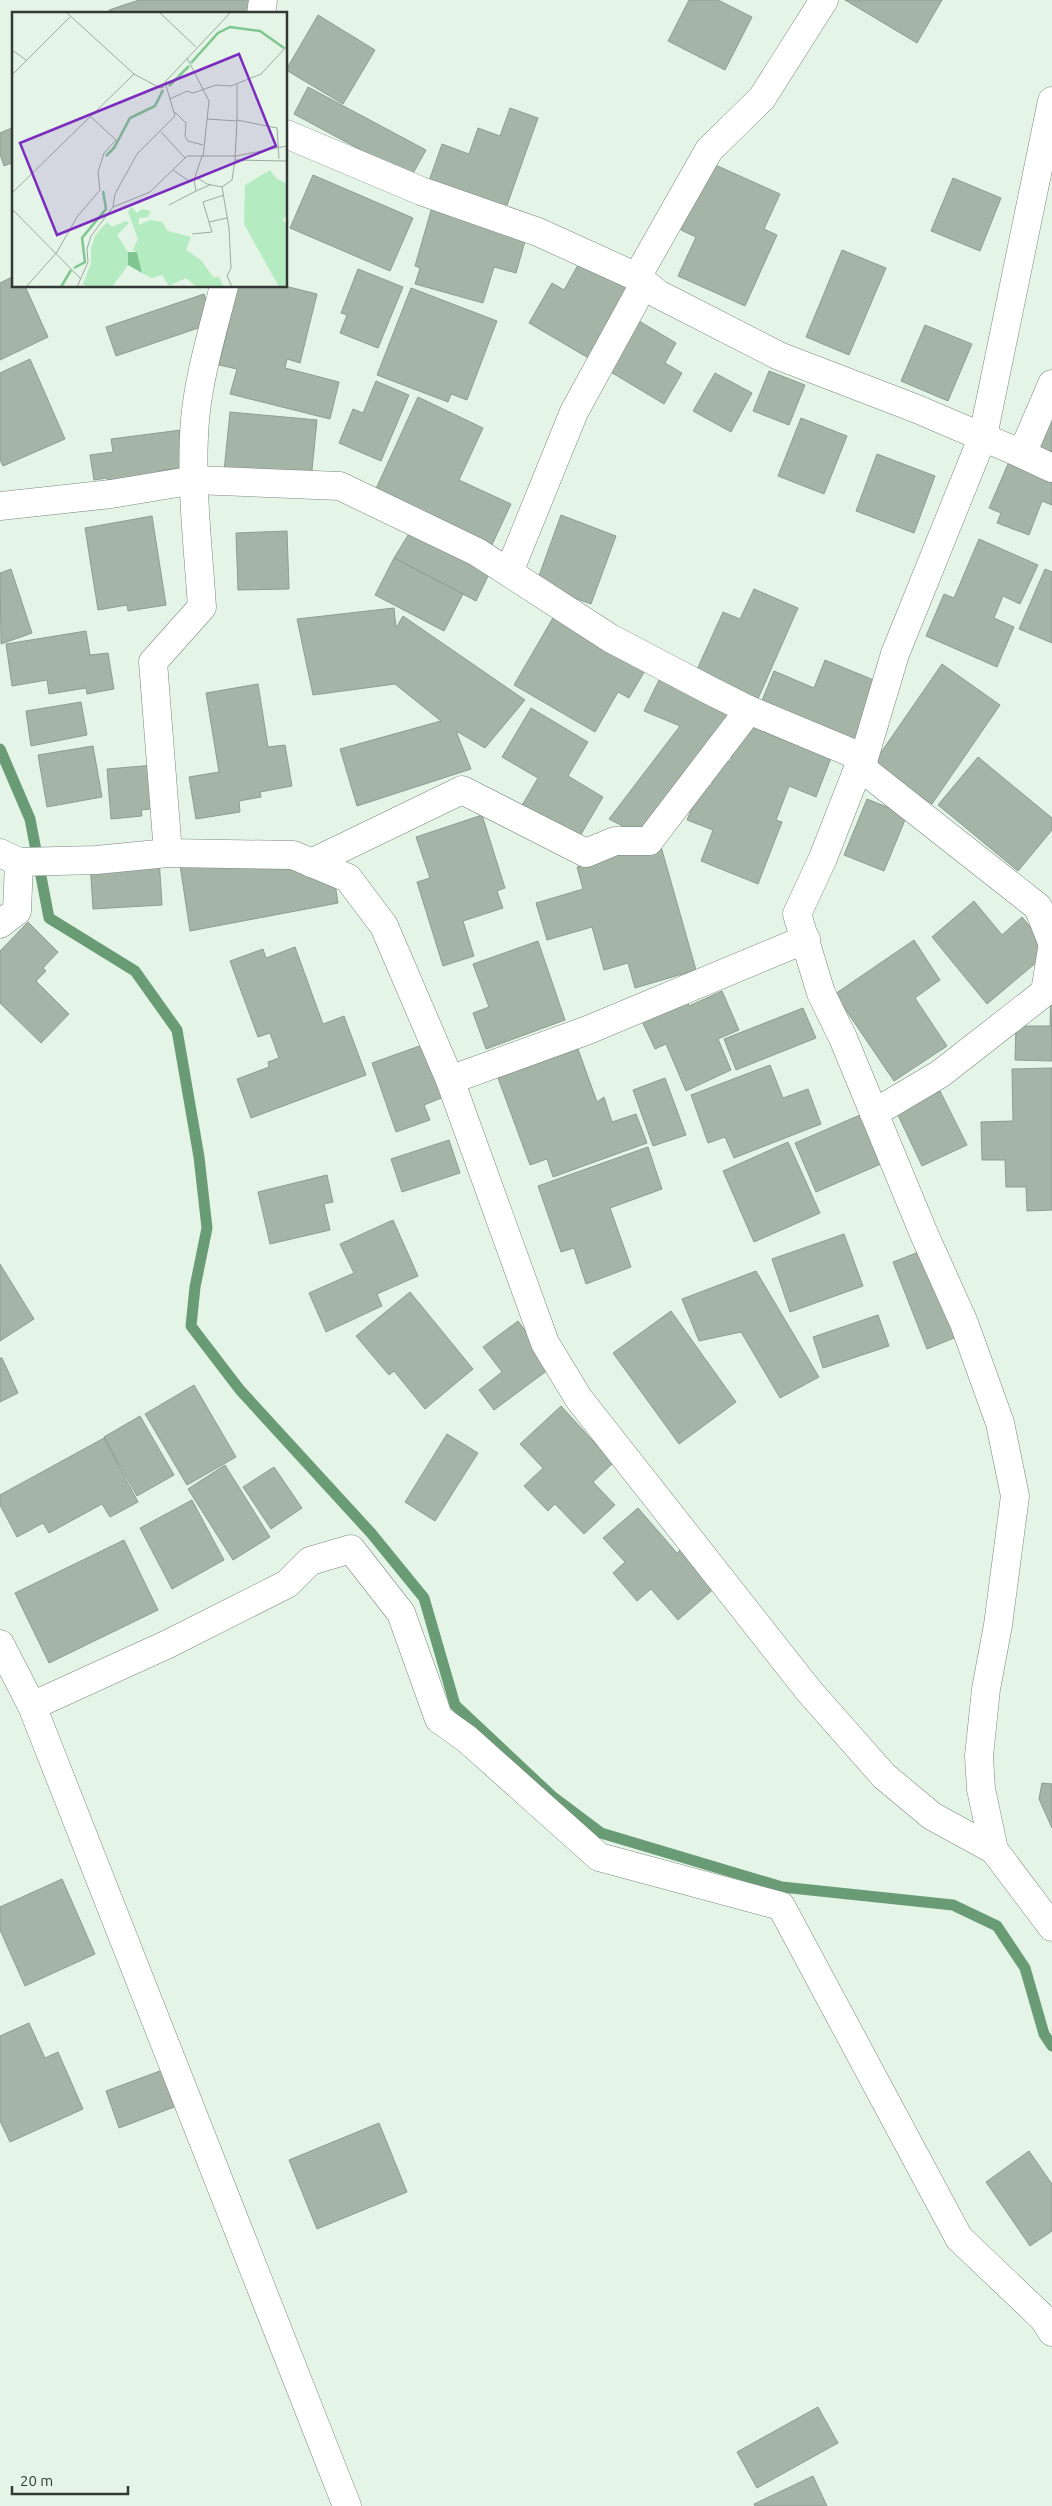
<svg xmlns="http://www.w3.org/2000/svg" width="1052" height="2506" font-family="Ubuntu,sans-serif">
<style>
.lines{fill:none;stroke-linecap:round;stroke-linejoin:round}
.stream{stroke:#699c75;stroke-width:11}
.building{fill:#a4b4a7;stroke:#8e9d91}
.minor-casing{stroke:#7b897d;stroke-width:29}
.minor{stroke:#fff;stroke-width:28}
.inset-river{fill:none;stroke:#80c691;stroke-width:2.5}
.inset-road{fill:none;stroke:#9daa9f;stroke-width:1}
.view{fill:#7b2cbf;fill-opacity:0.15;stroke:#7b2cbf;stroke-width:2.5}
.inset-edge{fill:none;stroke:#323934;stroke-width:2.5}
</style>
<rect width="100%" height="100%" fill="#e4f5e7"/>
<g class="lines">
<polyline class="stream" points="0,749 30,819 49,918 135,971 177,1030 199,1157 207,1228 195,1287 191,1326 240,1390 371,1533 424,1598 455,1705 553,1797 601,1833 782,1887 953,1905 997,1926 1025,1968 1044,2034 1052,2046"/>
</g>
<g class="building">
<polygon points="139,0 252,0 256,14 110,14 109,10"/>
<polygon points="689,0 718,0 752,17 725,70 668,41"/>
<polygon points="845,0 942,0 917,43"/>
<polygon points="318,15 375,50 343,104 286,70"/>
<polygon points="308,87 426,150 411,177 294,114"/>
<polygon points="510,108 538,118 506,208 429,181 442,144 469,154 478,128 500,136"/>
<polygon points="14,127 14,162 4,166 0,154 0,133"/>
<polygon points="711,163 780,194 764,229 777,235 745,306 678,276 696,237 681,230"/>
<polygon points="313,175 413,218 390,271 290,228"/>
<polygon points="953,178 1001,198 980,251 931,231"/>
<polygon points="432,207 527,234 516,273 494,267 483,303 415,284 420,268 415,266"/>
<polygon points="842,250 886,268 849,355 806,337"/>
<polygon points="583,256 634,286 590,359 529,323 552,283 564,290"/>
<polygon points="358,269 403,287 378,348 340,333 347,315 341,313"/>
<polygon points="14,276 14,286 25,286 48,337 0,360 0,283"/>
<polygon points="238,286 285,286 317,294 300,363 287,359 285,368 339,382 330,419 230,394 237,369 219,365"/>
<polygon points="411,288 497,321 467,400 451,394 448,402 377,375"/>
<polygon points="204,294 213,323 116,356 106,327"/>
<polygon points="634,318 676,343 665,363 682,373 664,404 604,368"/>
<polygon points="925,325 972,344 948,401 901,381"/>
<polygon points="30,359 65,439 3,466 0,460 0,373"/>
<polygon points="769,371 805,385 789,425 753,411"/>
<polygon points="715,373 752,393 731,432 693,411"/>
<polygon points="376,381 409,395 381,461 339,443 353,409 363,413"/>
<polygon points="418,397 483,428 459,480 511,504 491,547 374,493"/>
<polygon points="1052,401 1052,453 1034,445"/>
<polygon points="230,412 317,420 311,480 224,471"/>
<polygon points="801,418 847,436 824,494 778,476"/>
<polygon points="181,430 186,467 158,471 159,480 109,487 107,478 94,480 90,455 113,452 111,439"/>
<polygon points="877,454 935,476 914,533 856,511"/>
<polygon points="1011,457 1052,474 1052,505 1042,501 1029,535 997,523 1001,513 989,508"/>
<polygon points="561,515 616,536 591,604 536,584"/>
<polygon points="152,516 166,605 128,611 127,605 98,610 85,528"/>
<polygon points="287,531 289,589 238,590 236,533"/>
<polygon points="410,532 490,572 476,601 394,558"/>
<polygon points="979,539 1038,565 1020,604 1003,596 994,618 1014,627 997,667 926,636 944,594 954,598"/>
<polygon points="394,558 463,594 444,631 375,595"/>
<polygon points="11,569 32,633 1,644 0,573"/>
<polygon points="1045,569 1052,572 1052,643 1019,629"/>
<polygon points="754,589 798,608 757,701 695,674 723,612 740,619"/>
<polygon points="394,608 396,628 403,616 525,700 485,748 456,731 471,769 357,806 340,749 441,721 395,684 313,695 297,619"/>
<polygon points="554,616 646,669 629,698 618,692 595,732 514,685"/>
<polygon points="86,631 90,655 108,653 114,689 87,694 86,688 49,694 47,680 12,686 6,644"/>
<polygon points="825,660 881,683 857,742 761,703 774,671 814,688"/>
<polygon points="942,664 1000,705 932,804 873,764"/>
<polygon points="659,680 737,712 644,837 609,819 680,726 644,711"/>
<polygon points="258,684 268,747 285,745 292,786 260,792 261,797 239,801 240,812 196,819 189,777 219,772 206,693"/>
<polygon points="81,702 87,735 31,746 26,711"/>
<polygon points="531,708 588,742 568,776 603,797 577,841 521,807 538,778 502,757"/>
<polygon points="745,724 831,758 816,797 789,786 776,820 782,822 758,884 701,861 713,830 687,820 702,783 711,786 722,759 730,762"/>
<polygon points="93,746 102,797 47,807 38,755"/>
<polygon points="978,757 1052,818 1052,830 1018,871 938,805"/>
<polygon points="155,765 159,808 141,810 142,816 111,819 107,769"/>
<polygon points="867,799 907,815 884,871 844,855"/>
<polygon points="482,815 505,888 497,891 503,908 463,921 474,956 443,966 417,882 430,878 416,837"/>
<polygon points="660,843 696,970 635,988 628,963 604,970 592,927 547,940 536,903 583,889 577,867"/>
<polygon points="159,858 162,905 93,909 90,862"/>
<polygon points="291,859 334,877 338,903 190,931 180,865"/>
<polygon points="974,901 1002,935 1022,917 1050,951 987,1004 932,937"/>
<polygon points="28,922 58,952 43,968 46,971 36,981 69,1014 41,1043 0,1003 0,951"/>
<polygon points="914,940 940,980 915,998 947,1046 894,1081 835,994"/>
<polygon points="538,941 565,1020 486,1049 473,1013 489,1007 473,964"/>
<polygon points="295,947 323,1024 344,1016 366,1075 251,1118 237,1079 269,1067 268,1062 279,1058 270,1033 258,1037 230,961 263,949 266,958"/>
<polygon points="722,991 739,1030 718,1039 731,1070 686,1091 666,1044 655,1049 640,1017 685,997 689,1006"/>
<polygon points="1051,993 1052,1061 1015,1060 1016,1026 1050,1026"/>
<polygon points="803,1008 816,1038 736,1070 724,1039"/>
<polygon points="425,1044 444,1097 424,1105 430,1120 396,1132 372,1063"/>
<polygon points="578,1049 597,1102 604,1097 612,1122 636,1114 647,1143 553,1177 547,1159 530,1165 498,1078"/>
<polygon points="770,1065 783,1098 808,1089 821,1124 734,1158 725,1137 708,1143 691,1095"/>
<polygon points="1052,1068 1052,1210 1027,1211 1026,1187 1006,1187 1005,1160 982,1160 981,1122 1013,1121 1012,1069"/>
<polygon points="665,1078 686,1135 653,1146 633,1090"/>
<polygon points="940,1091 967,1145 922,1166 897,1113"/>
<polygon points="860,1115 881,1164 816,1192 795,1143"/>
<polygon points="449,1140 460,1173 402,1192 391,1159"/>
<polygon points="788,1142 820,1213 754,1242 723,1171"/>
<polygon points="648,1147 662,1189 610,1208 631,1267 586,1284 574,1248 561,1252 538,1186"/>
<polygon points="327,1175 333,1202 324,1204 330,1230 270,1244 258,1192"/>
<polygon points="393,1220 418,1276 377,1294 382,1306 326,1332 309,1293 354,1273 340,1244"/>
<polygon points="844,1234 863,1286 790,1312 772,1259"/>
<polygon points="924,1250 959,1336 927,1349 893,1262"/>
<polygon points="0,1264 34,1319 0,1341"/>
<polygon points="756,1271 819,1377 780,1398 741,1332 699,1341 682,1299"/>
<polygon points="410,1292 473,1369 425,1409 394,1371 389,1375 356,1336"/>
<polygon points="671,1311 736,1402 679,1444 613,1353"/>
<polygon points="878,1315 889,1346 823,1368 813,1337"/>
<polygon points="518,1321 552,1367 494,1410 479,1390 502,1372 483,1347"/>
<polygon points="0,1358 2,1358 18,1393 0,1402"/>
<polygon points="194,1385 236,1457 187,1485 145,1414"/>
<polygon points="561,1406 613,1463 593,1482 615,1505 584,1534 555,1504 548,1511 524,1486 543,1468 520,1444"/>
<polygon points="140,1416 174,1475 137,1496 104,1437"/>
<polygon points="447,1434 478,1453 435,1521 405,1502"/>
<polygon points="104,1438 138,1502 110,1517 102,1504 49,1533 43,1523 17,1537 0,1505 0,1495"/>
<polygon points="225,1465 270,1537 233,1560 188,1489"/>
<polygon points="274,1467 302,1508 271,1529 243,1487"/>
<polygon points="192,1500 224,1560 172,1589 140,1528"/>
<polygon points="638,1508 677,1553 683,1547 717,1586 678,1620 651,1589 637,1601 613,1573 625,1562 603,1538"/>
<polygon points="124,1540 158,1610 49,1663 15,1593"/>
<polygon points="1042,1783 1052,1784 1052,1828 1039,1799"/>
<polygon points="62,1879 95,1954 25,1986 0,1930 0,1907"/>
<polygon points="29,2023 45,2058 58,2052 83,2109 10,2142 0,2121 0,2036"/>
<polygon points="168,2068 182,2104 119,2128 106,2091"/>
<polygon points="379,2123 407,2192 317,2229 289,2160"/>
<polygon points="1029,2151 1052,2184 1052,2231 1030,2246 986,2182"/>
<polygon points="818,2407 838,2443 757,2488 737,2452"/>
<polygon points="813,2476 827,2506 755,2506 754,2504"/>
</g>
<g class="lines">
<defs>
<g id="minor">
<polyline points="824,0 762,98 709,150 637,277 658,294 779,356 917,409 1022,454 1052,384"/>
<polyline points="261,14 263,0"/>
<polyline points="1052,101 983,436 895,654 864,758 859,766 823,858 797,914 821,993 843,1038 924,1234 964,1323 1000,1423 1015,1496 998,1625 986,1689 979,1756 981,1789 994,1850 1052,1927"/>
<polyline points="286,134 421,191 538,232 637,277"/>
<polyline points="1022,454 1052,468"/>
<polyline points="0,506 111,494 195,480 340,486 477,552 610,638 709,690 749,710 864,758"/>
<polyline points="509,572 574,412 644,284"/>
<polyline points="859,766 1038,907 1052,942"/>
<polyline points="0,853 19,862 96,860 168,853 293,855 348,878 384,926 450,1080 545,1343 579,1399 809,1691 884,1776 932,1816 994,1850"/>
<path d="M 168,853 L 153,662 L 202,607 C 198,546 190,481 195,420 C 199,375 213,330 224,286"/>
<polyline points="311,863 462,790 586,853 615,841 649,841 749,710"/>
<polyline points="0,924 17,911 19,862"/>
<polyline points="450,1080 588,1030 806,939"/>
<polyline points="874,1113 940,1074 1045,992 1052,949"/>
<polyline points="0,1644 32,1706 347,2506"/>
<polyline points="32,1706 168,1644 287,1584 310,1561 351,1549 401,1613 439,1719 467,1739 599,1857 781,1906 959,2238 1043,2318 1052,2332"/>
</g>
</defs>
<use href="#minor" class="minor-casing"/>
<use href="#minor" class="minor"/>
</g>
<g transform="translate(12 12)">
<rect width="275" height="275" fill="#e4f5e7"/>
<path d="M 258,158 L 264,166 L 275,172 L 275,200 L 271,209 L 275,211 L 275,275 L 267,275 L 232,212 L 233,173 ZM 120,195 L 125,201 L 130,197 L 139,199 L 136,205 L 127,206 L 127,213 L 138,208 L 150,210 L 156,219 L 179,225 L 174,238 L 189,248 L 201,265 L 207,265 L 212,275 L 185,275 L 174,266 L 157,274 L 150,263 L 139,266 L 130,261 L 125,240 L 121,238 L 126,227 L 116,200 ZM 95,210 L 100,215 L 114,209 L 117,211 L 105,223 L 116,240 L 116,253 L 100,275 L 74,275 L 71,272 L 79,251 L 79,236 L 83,224 Z" fill="#b4ebc0"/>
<path d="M 116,240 L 125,240 L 130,261 L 116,253 Z" fill="#80c691"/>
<path class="inset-river" d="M 179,51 L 206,21 L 218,15 L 248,19 L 272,36M 157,74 L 177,54M 94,144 L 102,136 L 118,106 L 143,94 L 151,78M 62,256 L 73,250 L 70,226 L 94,197 L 91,179M 49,275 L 59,258"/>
<path class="inset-road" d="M 54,0 L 122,62 L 148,76 L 152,75M 147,0 L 184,35M 0,38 L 14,48M 175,46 L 197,89 L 191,145M 0,63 L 58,5M 158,87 L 175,79 L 181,81 L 204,73 L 219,74 L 249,62 L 275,34M 163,100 L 174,111 L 173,124 L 176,129 L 191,133M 195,107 L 225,109M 225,108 L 225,72M 149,120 L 173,146M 267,147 L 265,116 L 225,108 L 223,148 L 275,149M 161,158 L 177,169 L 182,168 L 190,144M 184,165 L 195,172 L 210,175 L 220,168 L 223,148M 210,175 L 217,216 L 219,256 L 215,264 L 220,275M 184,179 L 198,173M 0,181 L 122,62M 157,193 L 184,179 L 182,168M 101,195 L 138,180 L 175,144 L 224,144 L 275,134M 0,197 L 69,267M 197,210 L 191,190 L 212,183M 180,222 L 200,220 L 197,210 L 215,206M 14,275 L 45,240 L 65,205 L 88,178 L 86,160 L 92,141 L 104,128 L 79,105M 65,275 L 76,250 L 75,237 L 79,224 L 101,195 L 103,182 L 125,142 L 163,104 L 153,70 L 219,0"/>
<path class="view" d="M 227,42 L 264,134 L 45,223 L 8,131 Z"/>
<rect width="275" height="275" class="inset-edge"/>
</g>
<path d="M12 2486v8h116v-8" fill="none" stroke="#323934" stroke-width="2.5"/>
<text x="20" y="2486" font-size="15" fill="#323934" stroke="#e4f5e7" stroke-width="4" paint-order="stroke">20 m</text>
</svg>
